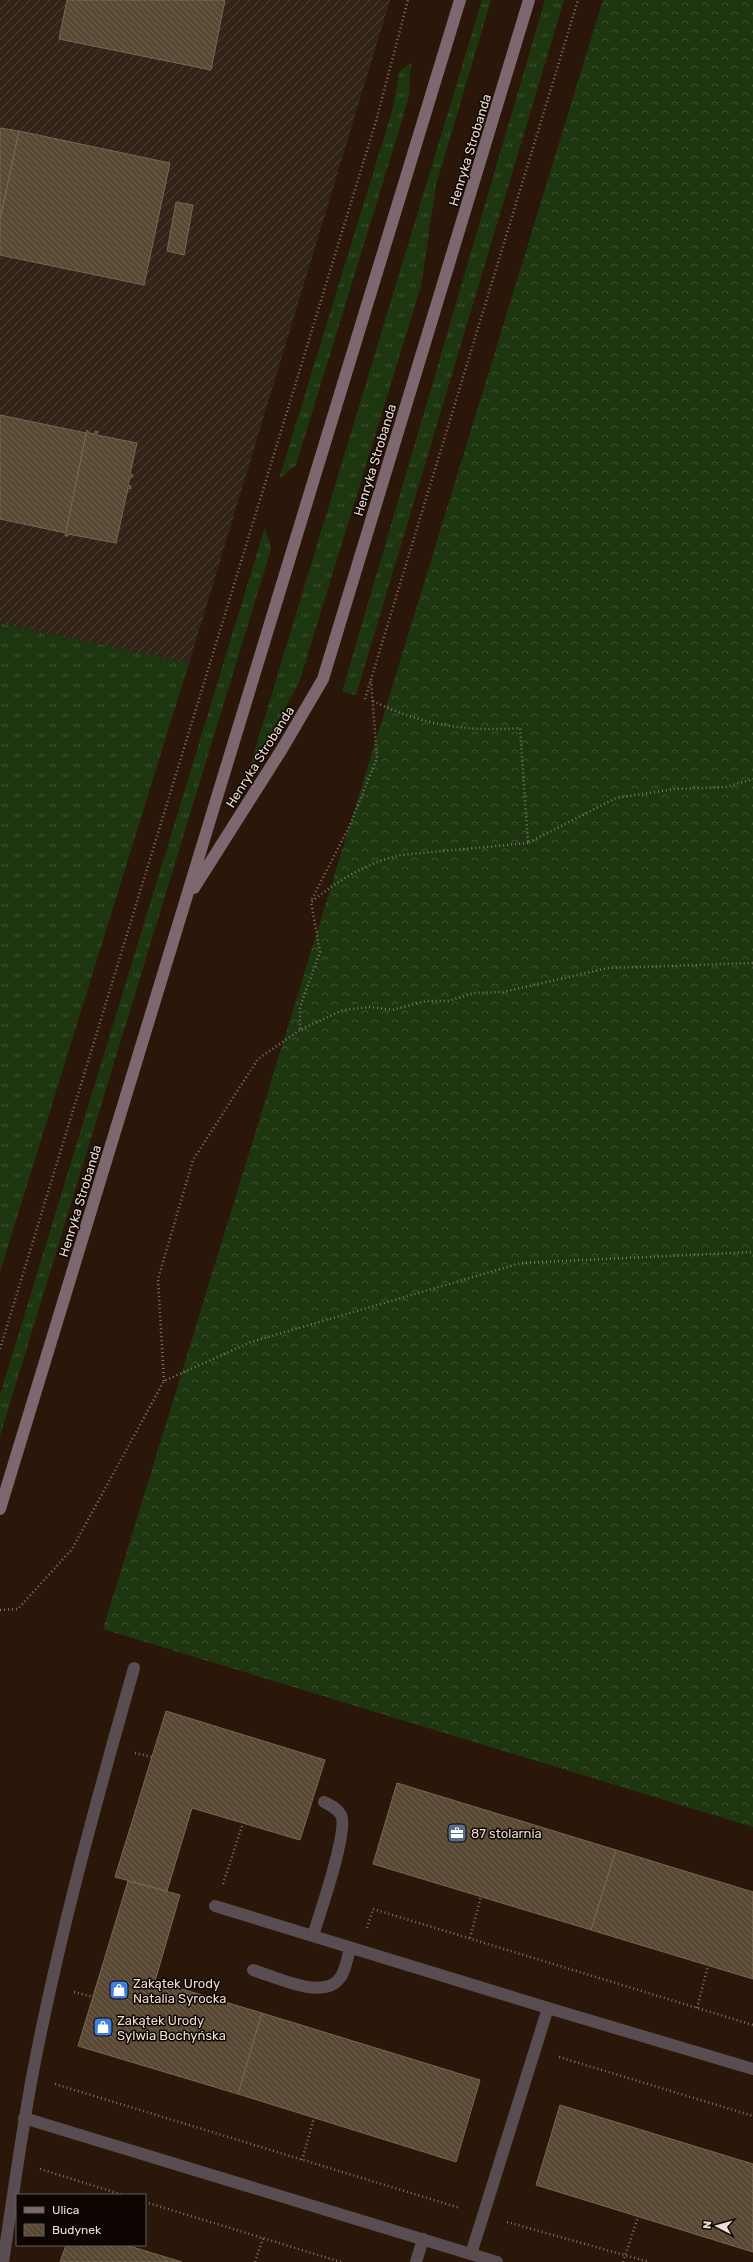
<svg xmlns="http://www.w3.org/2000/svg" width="753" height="2262" font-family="Rubik,sans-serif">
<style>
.industrial{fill:url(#industrial-furrows)}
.grass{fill:url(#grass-tufts)}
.forest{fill:url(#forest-crowns)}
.building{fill:url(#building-back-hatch);stroke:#786751}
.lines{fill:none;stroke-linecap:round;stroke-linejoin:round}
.path{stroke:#857368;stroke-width:2.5;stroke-dasharray:1 3;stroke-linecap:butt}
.street{stroke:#594d51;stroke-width:12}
.secondary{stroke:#7c686e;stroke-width:12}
.labels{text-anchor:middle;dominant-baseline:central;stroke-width:3;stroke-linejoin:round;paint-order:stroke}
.street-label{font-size:13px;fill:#ebdcd4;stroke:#0d0502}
.poi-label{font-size:13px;fill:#ebdcd4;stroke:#0d0502;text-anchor:start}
</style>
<defs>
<pattern id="industrial-furrows" width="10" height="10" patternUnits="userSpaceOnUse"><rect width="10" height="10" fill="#33241a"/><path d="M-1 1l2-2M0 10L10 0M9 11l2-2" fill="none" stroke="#51433a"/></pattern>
<pattern id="grass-tufts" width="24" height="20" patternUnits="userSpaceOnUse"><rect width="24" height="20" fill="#1e360f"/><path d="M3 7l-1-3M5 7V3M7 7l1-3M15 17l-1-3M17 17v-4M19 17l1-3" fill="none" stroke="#3f5231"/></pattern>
<pattern id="forest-crowns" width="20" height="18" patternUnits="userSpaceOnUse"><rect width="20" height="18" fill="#1e360f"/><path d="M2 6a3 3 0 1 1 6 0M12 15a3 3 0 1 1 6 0" fill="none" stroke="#3f5231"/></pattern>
<pattern id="building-back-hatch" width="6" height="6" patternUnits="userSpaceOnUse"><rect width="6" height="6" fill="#594833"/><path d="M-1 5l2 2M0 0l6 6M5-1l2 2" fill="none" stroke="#716250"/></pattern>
</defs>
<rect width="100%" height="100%" fill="#2b170a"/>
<polygon class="industrial" points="0,0 390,0 189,663 0,623"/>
<g class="grass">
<polygon points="482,0 491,0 436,185 421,286 299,683 247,776"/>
<polygon points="545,0 564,0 356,695 342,692"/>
<polygon points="411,63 409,95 403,117 296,465 279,479 393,108 399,72"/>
<polygon points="265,527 271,549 0,1436 0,1395"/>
<polygon points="0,623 189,663 0,1272"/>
</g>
<polygon class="forest" points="603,0 753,0 753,1827 103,1629"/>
<g class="building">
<polygon points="67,0 225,0 211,70 59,39"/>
<polygon points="0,128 19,131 0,220"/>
<polygon points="19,131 170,163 144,285 0,255 0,220"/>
<polygon points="176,202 193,205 184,255 167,251"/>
<polygon points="0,415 86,433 66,533 0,519"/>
<polygon points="87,430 89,433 95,434 95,431 98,432 97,435 137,443 130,474 133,475 132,477 130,477 128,485 131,486 130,489 128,488 116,543 68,534 68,536 65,536"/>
<polygon points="166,1711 325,1760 300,1840 192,1808 167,1891 115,1877"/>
<polygon points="397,1783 616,1850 591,1930 373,1864"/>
<polygon points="616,1850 753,1892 753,1979 591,1930"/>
<polygon points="128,1881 180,1895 155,1981 262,2013 238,2094 78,2046"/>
<polygon points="262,2013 480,2080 456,2162 238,2094"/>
<polygon points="560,2105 753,2164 753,2252 536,2185"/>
<polygon points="66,2245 126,2245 182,2262 60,2262"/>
</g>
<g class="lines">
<g class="path">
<polyline points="365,699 578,0"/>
<path d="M 373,701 C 422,725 465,732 520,728 L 528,843 L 616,798 L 675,789 L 726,787 L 753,779"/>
<path d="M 528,843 L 401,855 C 366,863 339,880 311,902 L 320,952 L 300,1007 L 300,1030 L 343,1010 L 370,1007 L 392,1010 L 426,1001 L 448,1001 L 474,993 L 503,992 L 608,968 L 753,963"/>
<polyline points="312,899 350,825 377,758 371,681"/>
<polyline points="0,1349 376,121 408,0"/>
<polyline points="164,1381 158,1279 193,1160 258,1059 300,1030"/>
<polyline points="0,1610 18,1609 72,1549 164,1381 251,1342 521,1263 753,1252"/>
<polyline points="135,1753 152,1757"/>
<polyline points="223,1884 243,1823"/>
<polyline points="367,1928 373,1909 753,2025"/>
<polyline points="470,1938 481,1896"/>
<polyline points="74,1992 93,1997"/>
<polyline points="697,2008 708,1966"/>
<polyline points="559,2057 753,2116"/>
<polyline points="55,2084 460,2208"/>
<polyline points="302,2160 314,2118"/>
<polyline points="40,2169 123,2195"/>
<polyline points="145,2202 341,2262"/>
<polyline points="507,2222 649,2262"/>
<polyline points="255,2262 263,2238"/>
<polyline points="623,2262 638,2217"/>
</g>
<g class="street">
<polyline points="215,1906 548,2008"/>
<path d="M 313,1936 C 319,1915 349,1831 341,1815 C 337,1808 330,1805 324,1802"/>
<path d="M 253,1970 C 276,1977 323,2001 340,1978 C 346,1970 347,1958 350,1949"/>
<polyline points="24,2118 497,2262"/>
<polyline points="471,2254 548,2008 753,2069"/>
<path d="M 3,2262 C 13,2198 21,2135 33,2072 C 59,1936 96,1802 134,1668"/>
<polyline points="416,2262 423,2239"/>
</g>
<g class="secondary">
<polyline points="194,888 282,749 323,679 529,0"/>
<polyline points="0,1509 460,0"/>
</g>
</g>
<defs>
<symbol id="office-square" viewBox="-11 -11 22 22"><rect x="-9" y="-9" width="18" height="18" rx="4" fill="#5c6f8a" stroke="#0d0502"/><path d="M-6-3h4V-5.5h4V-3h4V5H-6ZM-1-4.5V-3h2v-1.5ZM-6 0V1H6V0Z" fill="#fff"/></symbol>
<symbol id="shop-square" viewBox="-11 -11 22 22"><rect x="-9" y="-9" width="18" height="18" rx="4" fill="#3f7fe0" stroke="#0d0502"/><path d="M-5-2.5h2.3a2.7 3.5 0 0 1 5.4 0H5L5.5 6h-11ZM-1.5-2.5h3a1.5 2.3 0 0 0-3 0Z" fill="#fff"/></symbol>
</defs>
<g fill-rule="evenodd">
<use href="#office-square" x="446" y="1822" width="22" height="22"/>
<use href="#shop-square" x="108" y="1979" width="22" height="22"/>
<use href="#shop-square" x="92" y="2016" width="22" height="22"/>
</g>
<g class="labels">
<g class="street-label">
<text transform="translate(470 150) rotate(-73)">Henryka Strobanda</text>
<text transform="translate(375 460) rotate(-73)">Henryka Strobanda</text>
<text transform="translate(260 757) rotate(-58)">Henryka Strobanda</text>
<text transform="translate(80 1201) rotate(-73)">Henryka Strobanda</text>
</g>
<g class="poi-label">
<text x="471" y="1833">87 stolarnia</text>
<text x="133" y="1983">Zakątek Urody<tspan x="133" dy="15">Natalia Syrocka</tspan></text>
<text x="117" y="2020">Zakątek Urody<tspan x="117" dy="15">Sylwia Bochyńska</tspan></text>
</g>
</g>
<rect x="16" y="2194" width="130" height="52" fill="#0d0502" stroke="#665b56"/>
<rect x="24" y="2207" width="20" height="6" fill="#7c686e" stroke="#665b56"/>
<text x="52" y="2214" font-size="12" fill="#ebdcd4">Ulica</text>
<rect x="24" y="2224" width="20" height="12" fill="url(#building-back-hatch)" stroke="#665b56"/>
<text x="52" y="2234" font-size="12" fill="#ebdcd4">Budynek</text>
<g transform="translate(717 2226) rotate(276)" stroke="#0d0502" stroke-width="3" paint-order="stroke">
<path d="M0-3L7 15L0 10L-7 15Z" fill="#ebdcd4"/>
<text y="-6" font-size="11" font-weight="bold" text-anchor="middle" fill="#ebdcd4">N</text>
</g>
</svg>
